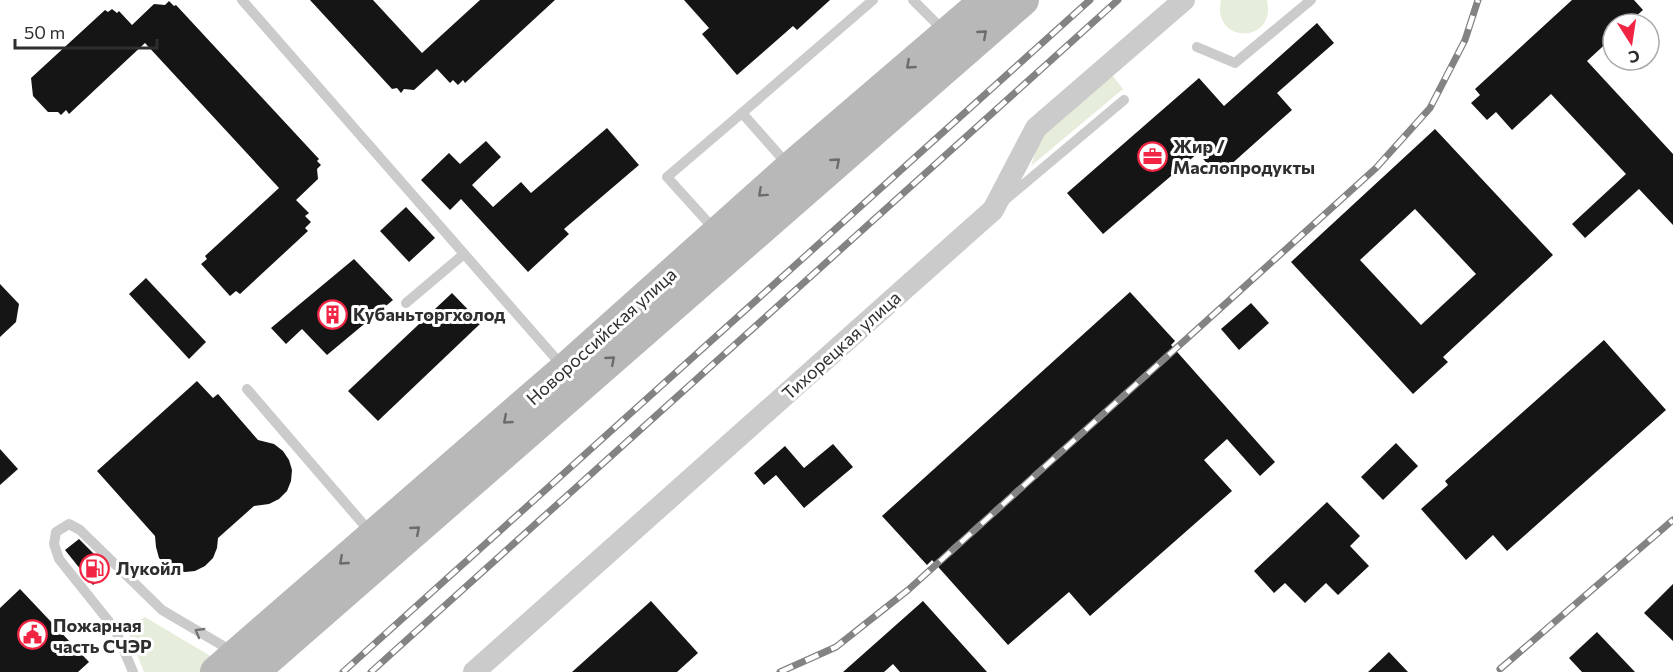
<svg xmlns="http://www.w3.org/2000/svg" width="1673" height="672" font-family="Commissioner,sans-serif">
<style>
.green{fill:#e6eddb}
.building{fill:#151515;fill-rule:evenodd}
.lines{fill:none;stroke-linecap:round;stroke-linejoin:round}
.lane{stroke:#cbcbcb;stroke-width:10}
.street{stroke:#cbcbcb;stroke-width:22}
.secondary{stroke:#b8b8b8;stroke-width:32}
.rail-casing{stroke:#838383;stroke-width:7}
.rail{stroke:#fff;stroke-width:4.5;stroke-dasharray:14;stroke-linecap:butt}
.oneway{stroke:#6c6c6c}
.oneway2{stroke:#757575}
.labels{text-anchor:middle;dominant-baseline:central;stroke-width:6;stroke-linejoin:round;paint-order:stroke}
.poi-label{font-size:18px;font-weight:bold;fill:#2e2e2e;stroke:#fff;text-anchor:start}
.street-label{font-size:18px;fill:#2e2e2e;stroke:#fff}
</style>
<rect width="100%" height="100%" fill="#fff"/>
<g class="green">
<path d="M 1221,0 L 1267,0 C 1277,45 1211,44 1221,0 Z"/>
<polygon points="1113,76 1123,89 1031,166 1039,140 1075,106"/>
<polygon points="145,617 217,660 202,672 144,672 128,631 135,623"/>
</g>
<g class="building">
<polygon points="310,0 373,0 422,53 480,0 555,0 465,83 463,80 458,85 453,80 450,83 437,69 414,90 404,89 401,93 397,88 392,89"/>
<polygon points="684,0 830,0 797,30 793,26 737,75 702,34 709,28"/>
<polygon points="1572,0 1634,0 1643,10 1627,24 1613,24 1613,37 1587,61 1673,154 1673,225 1639,189 1585,238 1572,224 1626,174 1551,94 1512,130 1496,112 1487,120 1471,103 1480,95 1475,89"/>
<polygon points="169,1 174,6 176,5 319,159 317,161 321,165 317,169 318,179 296,200 309,213 305,216 311,222 305,228 308,231 240,294 236,291 230,296 201,264 207,259 205,256 279,188 145,43 69,114 66,110 61,115 58,112 48,112 33,96 31,78 105,10 108,12 112,9 117,13 119,11 132,25 154,4 165,5"/>
<polygon points="1317,23 1334,43 1277,93 1292,110 1218,176 1198,153 1103,234 1067,193 1199,78 1224,106"/>
<polygon points="607,128 639,165 564,229 569,234 528,272 461,199 450,210 421,180 449,153 460,164 486,141 501,157 472,185 493,207 521,182 531,193"/>
<path d="M 1435,129 L 1553,255 L 1443,357 L 1448,362 L 1413,394 L 1291,262 ZM 1415,209 L 1476,274 L 1421,325 L 1360,260 Z"/>
<polygon points="406,207 435,238 409,262 380,231"/>
<polygon points="354,259 393,300 327,355 302,329 286,344 271,328"/>
<polygon points="146,278 206,342 189,359 129,294"/>
<polygon points="0,284 19,304 16,322 0,337"/>
<polygon points="1130,292 1175,341 1171,345 1275,462 1260,476 1227,439 1204,460 1232,491 1090,616 1069,592 1008,645 932,560 927,565 882,516"/>
<polygon points="452,293 481,323 378,421 348,391"/>
<polygon points="1251,303 1269,323 1239,350 1221,329"/>
<polygon points="1604,340 1666,410 1507,551 1493,535 1466,560 1421,509 1448,485 1445,481"/>
<polygon points="197,381 213,398 218,394 258,440 274,444 283,451 289,460 292,470 291,481 287,491 279,499 269,504 254,506 218,538 217,548 213,558 205,566 195,571 185,572 175,570 166,565 159,558 156,547 155,536 97,471"/>
<polygon points="1396,443 1418,466 1383,500 1361,477"/>
<polygon points="833,444 853,467 804,508 776,475 764,485 754,473 785,446 804,468"/>
<polygon points="0,449 18,469 0,485"/>
<polygon points="1327,502 1360,536 1350,546 1369,566 1338,595 1326,583 1305,603 1285,583 1274,593 1254,571"/>
<polygon points="79,539 99,559 109,572 93,585 65,550"/>
<polygon points="1673,584 1673,641 1644,613"/>
<polygon points="20,589 89,662 78,672 0,672 0,608"/>
<polygon points="651,601 698,653 677,672 572,672"/>
<polygon points="923,601 987,672 900,672 893,664 884,672 843,672"/>
<polygon points="1597,632 1635,672 1582,672 1569,658"/>
<polygon points="1389,652 1408,672 1368,672"/>
</g>
<g class="lines">
<g class="lane">
<polyline points="242,0 564,368"/>
<polyline points="913,0 944,31"/>
<polyline points="1197,47 1235,63 1311,0"/>
<polyline points="788,165 742,113 873,0"/>
<polyline points="1005,200 1124,100"/>
<polyline points="715,230 667,177 742,113"/>
<polyline points="406,303 464,254"/>
<polyline points="247,389 371,533"/>
<polyline points="133,672 115,629 59,559 54,544 56,532 69,524 80,530 162,610 225,647 233,653"/>
</g>
<polyline class="street" points="474,672 993,210 1036,128 1184,0"/>
<g class="secondary">
<polyline points="216,672 565,369 790,168 986,0"/>
<polyline points="253,672 1023,0"/>
</g>
<defs>
<g id="rail">
<polyline points="1500,669 1673,520"/>
<polyline points="343,672 1090,0"/>
<polyline points="371,672 1118,0"/>
<polyline points="780,672 836,647 908,590 1376,168 1430,108 1465,40 1478,0"/>
</g>
</defs>
<use href="#rail" class="rail-casing"/>
<use href="#rail" class="rail"/>
</g>
<defs><path id="oneway-chevron" d="M-2-3.5L2.5 0L-2 3.5" fill="none" stroke-width="1.6" stroke-linecap="round" stroke-linejoin="round" transform="scale(1.5)"/></defs>
<g class="oneway">
<use href="#oneway-chevron" transform="translate(983 34) rotate(-41)"/>
<use href="#oneway-chevron" transform="translate(910 65) rotate(139)"/>
<use href="#oneway-chevron" transform="translate(836 162) rotate(-41)"/>
<use href="#oneway-chevron" transform="translate(762 193) rotate(138)"/>
<use href="#oneway-chevron" transform="translate(611 360) rotate(-41)"/>
<use href="#oneway-chevron" transform="translate(507 420) rotate(139)"/>
<use href="#oneway-chevron" transform="translate(416 530) rotate(-41)"/>
<use href="#oneway-chevron" transform="translate(343 561) rotate(139)"/>
</g>
<use class="oneway2" href="#oneway-chevron" transform="translate(199 632) rotate(-150)"/>
<defs>
<symbol id="office-ring" viewBox="-11 -11 22 22"><circle r="9.5" fill="#fff" stroke="#f22443" stroke-width="1.5"/><path d="M-6-3h4V-5.5h4V-3h4V5H-6ZM-1-4.5V-3h2v-1.5ZM-6 0V1H6V0Z" fill="#f22443"/></symbol>
<symbol id="building-ring" viewBox="-11 -11 22 22"><circle r="9.5" fill="#fff" stroke="#f22443" stroke-width="1.5"/><path d="M-4-6H4V6H1V3H-1V6H-4ZM-2.5-4.3h1.7v1.8h-1.7ZM.8-4.3h1.7v1.8H.8ZM-2.5-1h1.7V.8h-1.7ZM.8-1h1.7V.8H.8Z" fill="#f22443"/></symbol>
<symbol id="fuel-ring" viewBox="-11 -11 22 22"><circle r="9.5" fill="#fff" stroke="#f22443" stroke-width="1.5"/><path d="M-5.5-6h7V0h2V4h1.3V-2.5L3-4.5l.8-.8L6-3V5H2.5V1h-1V6h-7ZM-4.2-4.7v3.2H.2V-4.7Z" fill="#f22443"/></symbol>
<symbol id="civic-ring" viewBox="-11 -11 22 22"><circle r="9.5" fill="#fff" stroke="#f22443" stroke-width="1.5"/><path d="M-.6-6.5H3V-4.5H.6V-3L4-1V1h2V6H-6V1h2V-1L-.6-3ZM-1.2 2.5V6h2.4V2.5Z" fill="#f22443"/></symbol>
</defs>
<g fill-rule="evenodd">
<use href="#office-ring" x="1136" y="140" width="33" height="33"/>
<use href="#building-ring" x="316" y="298" width="33" height="33"/>
<use href="#fuel-ring" x="78" y="552" width="33" height="33"/>
<use href="#civic-ring" x="16" y="618" width="33" height="33"/>
</g>
<g class="labels">
<g class="poi-label">
<text x="1173" y="146">Жир /<tspan x="1173" dy="21">Маслопродукты</tspan></text>
<text x="353" y="314">Кубаньторгхолод</text>
<text x="116" y="568">Лукойл</text>
<text x="53" y="625">Пожарная<tspan x="53" dy="21">часть СЧЭР</tspan></text>
</g>
<g class="street-label">
<text transform="translate(601 336) rotate(-42)">Новороссийская улица</text>
<text transform="translate(841 345) rotate(-42)">Тихорецкая улица</text>
</g>
</g>
<g transform="translate(1631 42) rotate(168)"><circle r="28" fill="#ffffff" stroke="#ababab" stroke-width="1.5"/>
<path d="M0-4.5L10 22L0 15L-10 22Z" fill="#f22443"/>
<text y="-9" font-size="16" font-weight="bold" text-anchor="middle" fill="#2e2e2e">С</text>
</g>
<path d="M15 39v9h142v-9" fill="none" stroke="#2e2e2e" stroke-width="3"/>
<text x="24" y="39" font-size="18" fill="#2e2e2e" stroke="#ffffff" stroke-width="4.5" paint-order="stroke">50 m</text>
</svg>
